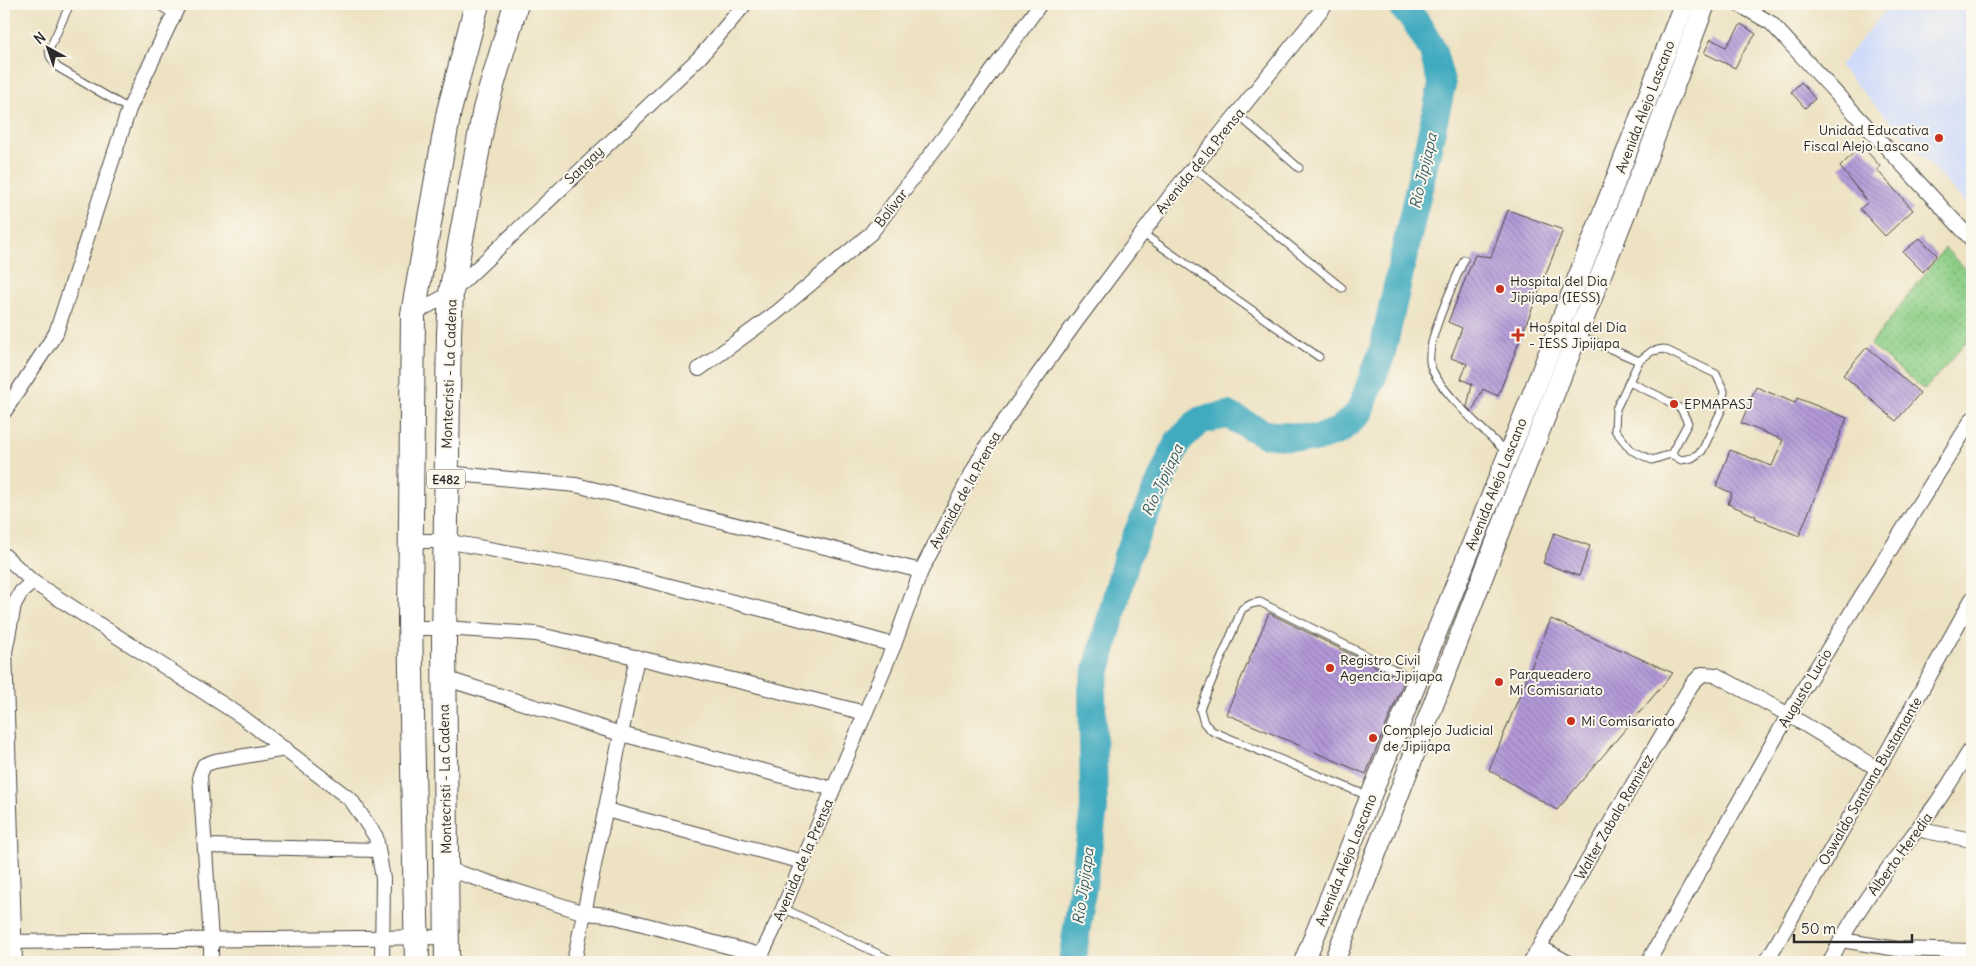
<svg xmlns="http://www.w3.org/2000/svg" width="1976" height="966" font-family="Delius,sans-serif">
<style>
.built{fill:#cedafa}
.grass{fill:url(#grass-dots);stroke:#5c7d59}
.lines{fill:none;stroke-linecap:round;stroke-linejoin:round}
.river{stroke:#3faabf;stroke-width:28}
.building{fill:url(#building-back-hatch)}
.service-casing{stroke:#484642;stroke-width:9}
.minor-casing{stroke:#484642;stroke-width:16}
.secondary-casing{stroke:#484642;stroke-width:22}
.trunk-casing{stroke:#484642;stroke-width:26}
.service{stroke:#fff;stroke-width:7}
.minor{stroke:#fff;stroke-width:14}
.secondary{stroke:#fff;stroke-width:20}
.trunk{stroke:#fff;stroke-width:24}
.poi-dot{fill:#c8321e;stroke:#fbf7ec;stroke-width:2}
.labels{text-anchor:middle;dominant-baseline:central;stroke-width:4;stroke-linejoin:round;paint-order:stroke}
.shield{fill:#fbf7ec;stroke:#696865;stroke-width:1}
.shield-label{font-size:12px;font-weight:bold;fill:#2b2b2b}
.street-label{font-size:14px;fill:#2b2b2b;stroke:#fbf7ec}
.poi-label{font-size:14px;fill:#2b2b2b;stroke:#fbf7ec;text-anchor:start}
.water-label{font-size:15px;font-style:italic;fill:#335e66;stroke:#fbf7ec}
</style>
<defs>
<pattern id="grass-dots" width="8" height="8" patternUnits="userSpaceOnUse" patternTransform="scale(1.25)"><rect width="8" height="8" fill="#8ecf87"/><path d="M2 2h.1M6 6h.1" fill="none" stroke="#74a86f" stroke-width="1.8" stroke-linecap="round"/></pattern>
<pattern id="building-back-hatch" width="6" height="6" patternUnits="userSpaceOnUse" patternTransform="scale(1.25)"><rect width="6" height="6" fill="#b399d8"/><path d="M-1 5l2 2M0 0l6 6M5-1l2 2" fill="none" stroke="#927daf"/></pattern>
</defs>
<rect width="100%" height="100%" fill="#fbf7ec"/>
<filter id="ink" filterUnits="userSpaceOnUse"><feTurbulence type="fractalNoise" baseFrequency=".02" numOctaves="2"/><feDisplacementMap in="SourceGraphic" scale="10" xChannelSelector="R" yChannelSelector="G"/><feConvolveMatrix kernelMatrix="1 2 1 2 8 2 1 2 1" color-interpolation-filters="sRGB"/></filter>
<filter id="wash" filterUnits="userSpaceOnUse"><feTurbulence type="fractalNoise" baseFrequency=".0096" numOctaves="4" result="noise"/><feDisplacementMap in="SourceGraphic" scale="20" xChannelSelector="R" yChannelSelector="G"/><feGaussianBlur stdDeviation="1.12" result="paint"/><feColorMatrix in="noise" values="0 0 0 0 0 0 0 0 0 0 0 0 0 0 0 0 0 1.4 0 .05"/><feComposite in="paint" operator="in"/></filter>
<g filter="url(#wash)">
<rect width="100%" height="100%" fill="#ede2c2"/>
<polygon class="built" points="1891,4 1972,4 1972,210 1839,66"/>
<polygon class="grass" points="1945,248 1972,277 1972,336 1924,390 1870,345"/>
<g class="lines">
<polyline class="river" points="1072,962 1094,809 1092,689 1127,556 1178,442 1201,420 1228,415 1265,434 1315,439 1339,431 1359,413 1382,353 1442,85 1432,49 1416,22 1400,4"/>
</g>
<g id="blocks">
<g class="building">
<polygon points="1741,24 1756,34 1742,54 1735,68 1704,53 1711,39 1726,47"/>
<polygon points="1801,82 1815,99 1805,108 1791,92"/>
<polygon points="1861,145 1880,166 1877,170 1913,210 1885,236 1860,209 1868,202 1840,167"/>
<polygon points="1508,210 1563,230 1498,396 1483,389 1472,412 1467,407 1472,384 1461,379 1467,364 1451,358 1462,328 1448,322 1475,255 1491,257"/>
<polygon points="1920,238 1937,255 1923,272 1903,252"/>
<polygon points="1867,347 1920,393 1896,421 1843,375"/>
<polygon points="1756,387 1795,403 1797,398 1847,418 1799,536 1755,518 1756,516 1728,504 1732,493 1716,486 1730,450 1772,466 1783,440 1741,423"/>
<polygon points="1554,533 1590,546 1579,576 1543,563"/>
<polygon points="1269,613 1404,681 1366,774 1226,714"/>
<polygon points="1551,619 1673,673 1557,810 1489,770"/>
</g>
</g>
</g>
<g filter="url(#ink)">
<use href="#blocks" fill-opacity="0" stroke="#484642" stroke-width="1"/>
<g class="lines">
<defs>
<g id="service">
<polyline points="70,4 49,50 50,56 57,67 129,109"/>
<polyline points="156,4 174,15"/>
<polyline points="1237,114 1299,168"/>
<polyline points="1193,167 1342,288"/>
<polyline points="1142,233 1319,357"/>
<path d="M 1464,260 C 1454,283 1427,339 1430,362 C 1432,385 1488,434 1506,452"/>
<polyline points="1580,336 1639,361"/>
<polyline points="1629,382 1659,396 1681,409 1688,423 1671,454 1652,460 1631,450 1615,430 1616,409 1639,361 1652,351 1664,349 1716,374 1724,391 1722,409 1702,451 1692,458 1681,460 1671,454"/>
<polyline points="1368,796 1212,731 1204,723 1200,709 1242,609 1251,604 1260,602 1415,680"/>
<polyline points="783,908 895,962"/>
</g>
<g id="minor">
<polyline points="1738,4 1771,23 1972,240"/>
<polyline points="413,314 451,293 700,57 745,4"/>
<polyline points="699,369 776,313 871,233 963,112 1040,4"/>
<polyline points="4,412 56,333 129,109 179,4"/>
<polyline points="446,473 576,485 921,571"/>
<polyline points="411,541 445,541 615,572 797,618 894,645"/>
<polyline points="4,555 33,582 241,716 351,800 376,837 383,879 382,962"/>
<polyline points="411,628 444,628 536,634 755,685 865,713"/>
<polyline points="444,678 621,734 833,789"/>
<polyline points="606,810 803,862"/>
<polyline points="1919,827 1925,831 1972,840"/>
<polyline points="205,846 377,850"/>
<polyline points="447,869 585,913 608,915 761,955"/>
<polyline points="1841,940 1897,949 1972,951"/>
<polyline points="4,942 448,937"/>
<polyline points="1540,947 1567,962"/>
<polyline points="15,962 5,652 14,605 21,592 33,582"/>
<polyline points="211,962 211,940 200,775 204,765 215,761 286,749"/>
<polyline points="574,962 637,657"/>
<polyline points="758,962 779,918 894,645 921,571 985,448 1076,322 1171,195 1326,4"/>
<polyline points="1531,962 1587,862 1692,684 1702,674 1716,675 1789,715 1878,769"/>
<polyline points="1648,962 1802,691 1972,419"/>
<polyline points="1766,962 1885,756 1972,599"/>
<path d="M 1830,962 C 1856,906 1898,856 1935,805 C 1948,787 1960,766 1972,747"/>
</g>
<g id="secondary">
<polyline points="1304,962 1541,373 1684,4"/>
<polyline points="1334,962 1503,524 1648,155 1705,4"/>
</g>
<g id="trunk">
<polyline points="417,962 410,620 413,314 449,111 477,4"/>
<polyline points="447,962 444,641 449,333 451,293 485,109 516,4"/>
</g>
</defs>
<use href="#service" class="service-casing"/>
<use href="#minor" class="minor-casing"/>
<use href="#secondary" class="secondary-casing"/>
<use href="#trunk" class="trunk-casing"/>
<use href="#service" class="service"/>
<use href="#minor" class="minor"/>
<use href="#secondary" class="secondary"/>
<use href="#trunk" class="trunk"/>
</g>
</g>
<g class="poi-dot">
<circle cx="1939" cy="138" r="5"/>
<circle cx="1500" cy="289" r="5"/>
<path d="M1515.5 327.5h5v5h5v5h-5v5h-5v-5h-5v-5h5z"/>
<circle cx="1674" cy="404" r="5"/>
<circle cx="1330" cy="668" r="5"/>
<circle cx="1499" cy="682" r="5"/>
<circle cx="1571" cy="721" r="5"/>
<circle cx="1373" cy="738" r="5"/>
</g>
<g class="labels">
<rect class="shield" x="427" y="469.5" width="38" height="19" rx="4"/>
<g class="shield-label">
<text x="446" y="479">E482</text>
</g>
<g class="street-label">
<text transform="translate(1645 107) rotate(-69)">Avenida Alejo Lascano</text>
<text transform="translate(1200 161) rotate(-51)">Avenida de la Prensa</text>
<text transform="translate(584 165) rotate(-44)">Sangay</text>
<text transform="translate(891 208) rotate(-52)">Bolívar</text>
<text transform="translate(449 374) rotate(-88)">Montecristi - La Cadena</text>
<text transform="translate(1496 484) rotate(-68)">Avenida Alejo Lascano</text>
<text transform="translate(965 490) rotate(-61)">Avenida de la Prensa</text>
<text transform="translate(1805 688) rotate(-59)">Augusto Lucio</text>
<text transform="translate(445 779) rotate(-91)">Montecristi - La Cadena</text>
<text transform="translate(1870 781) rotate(-60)">Oswaldo Santana Bustamante</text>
<text transform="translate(1614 817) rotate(-60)">Walter Zabala Ramirez</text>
<text transform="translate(1900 854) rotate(-54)">Alberto Heredia</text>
<text transform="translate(803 860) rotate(-67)">Avenida de la Prensa</text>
<text transform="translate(1346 860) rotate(-68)">Avenida Alejo Lascano</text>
</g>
<g class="poi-label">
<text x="1929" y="130" text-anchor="end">Unidad Educativa<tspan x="1929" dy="16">Fiscal Alejo Lascano</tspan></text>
<text x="1510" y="281">Hospital del Dia<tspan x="1510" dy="16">Jipijapa (IESS)</tspan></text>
<text x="1529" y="327">Hospital del Día<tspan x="1529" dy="16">- IESS Jipijapa</tspan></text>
<text x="1684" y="404">EPMAPASJ</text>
<text x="1340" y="660">Registro Civil<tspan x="1340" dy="16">Agencia Jipijapa</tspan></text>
<text x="1509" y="674">Parqueadero<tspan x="1509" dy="16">Mi Comisariato</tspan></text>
<text x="1581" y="721">Mi Comisariato</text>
<text x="1383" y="730">Complejo Judicial<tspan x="1383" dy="16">de Jipijapa</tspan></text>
</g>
<g class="water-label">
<text transform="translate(1423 171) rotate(-77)">Río Jipijapa</text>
<text transform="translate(1162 480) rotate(-65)">Río Jipijapa</text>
<text transform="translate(1083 886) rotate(-82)">Río Jipijapa</text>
</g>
</g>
<rect width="1976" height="966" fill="none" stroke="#fbf7ec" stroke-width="20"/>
<g transform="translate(48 48) rotate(320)" stroke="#fbf7ec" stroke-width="4" paint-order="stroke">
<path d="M0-4L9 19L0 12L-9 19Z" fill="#2b2b2b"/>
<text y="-8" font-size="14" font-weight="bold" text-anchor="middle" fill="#2b2b2b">N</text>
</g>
<path d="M1794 934v8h118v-8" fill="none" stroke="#2b2b2b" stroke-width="2.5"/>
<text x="1801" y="934" font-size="15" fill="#2b2b2b" stroke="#fbf7ec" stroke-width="4" paint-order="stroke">50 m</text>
</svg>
